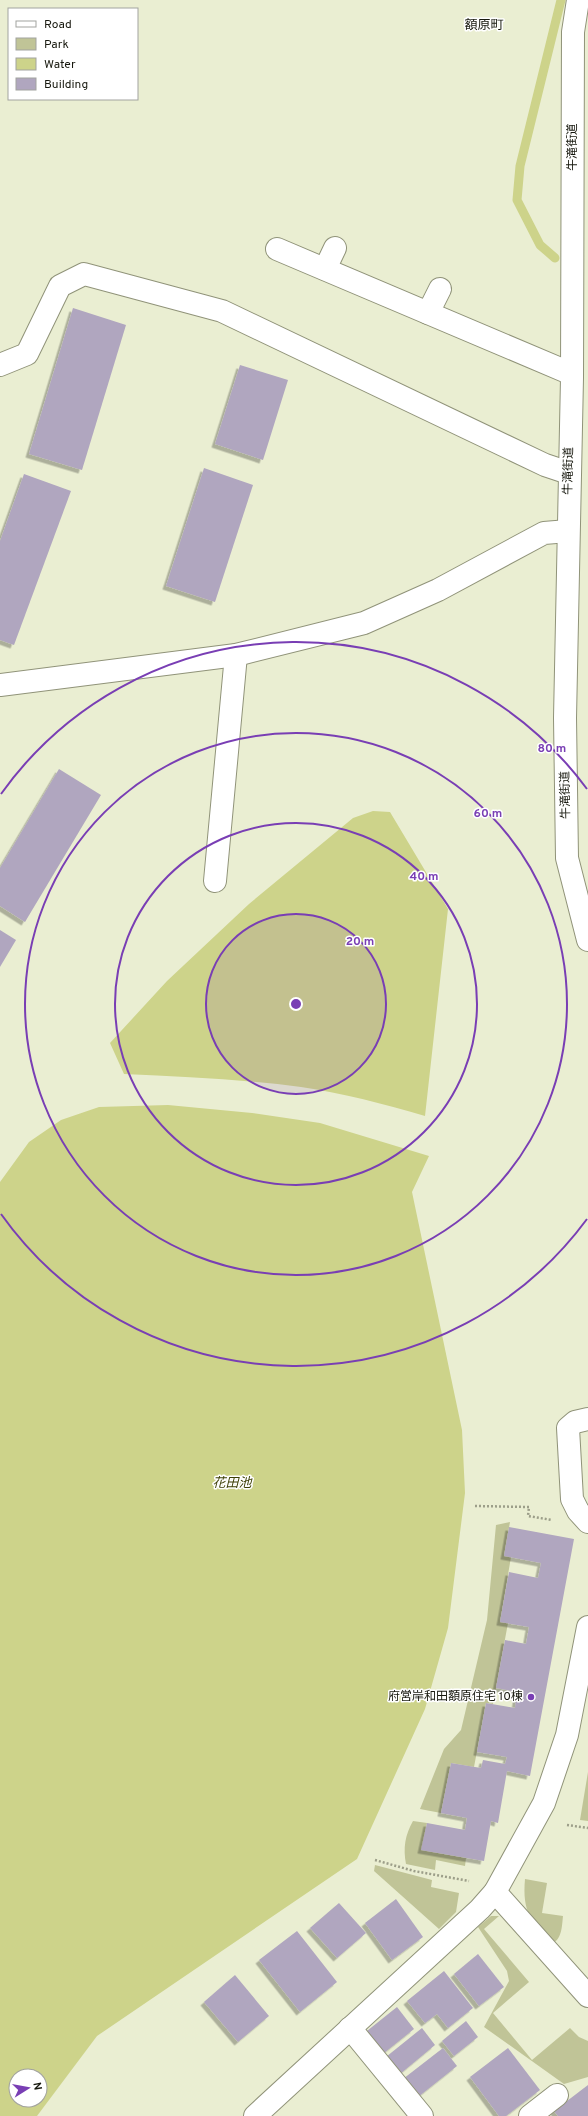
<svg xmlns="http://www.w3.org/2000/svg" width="588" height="2116" font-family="Overpass,'Noto Sans JP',sans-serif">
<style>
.green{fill:#c0c497}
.water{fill:#cdd38a;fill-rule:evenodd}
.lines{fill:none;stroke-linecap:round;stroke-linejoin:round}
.stream{stroke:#cdd38a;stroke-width:9}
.building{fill:#b0a6bf;filter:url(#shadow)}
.minor-casing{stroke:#909379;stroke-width:24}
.path{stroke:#9c9e89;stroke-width:2.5;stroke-dasharray:2 2;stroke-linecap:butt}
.minor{stroke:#fff;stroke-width:22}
.ring{fill:none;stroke:#793eb4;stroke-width:2}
.poi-dot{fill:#793eb4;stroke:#fff;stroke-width:1.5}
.labels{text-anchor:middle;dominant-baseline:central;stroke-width:3;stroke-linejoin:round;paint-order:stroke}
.street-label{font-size:12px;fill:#17180e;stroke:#fff}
.poi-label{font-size:12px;fill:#17180e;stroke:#fff;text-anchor:end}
.neighbourhood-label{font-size:13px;fill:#17180e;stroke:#fff}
.water-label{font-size:13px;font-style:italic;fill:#3c3f04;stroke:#fff}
.centre{fill:#793eb4;stroke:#fff;stroke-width:2}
.ring-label{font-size:12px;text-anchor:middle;font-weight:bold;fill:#793eb4;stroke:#fff;stroke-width:3;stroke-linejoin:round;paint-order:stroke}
</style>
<defs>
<filter id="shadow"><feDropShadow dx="-3.5" dy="3.5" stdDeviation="0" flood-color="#0004"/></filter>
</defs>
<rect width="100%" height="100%" fill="#eaeed2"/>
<g class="green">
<polygon points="510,1522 504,1556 511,1557 500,1622 508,1623 493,1704 486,1703 474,1767 451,1763 441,1813 420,1809 444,1749 461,1730 487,1620 496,1525"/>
<polygon points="588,1772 588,1821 580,1820"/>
<path d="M 413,1821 L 427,1823 L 422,1850 L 466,1858 L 465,1866 L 436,1860 L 435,1870 L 406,1864 C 403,1848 405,1835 413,1821 Z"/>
<polygon points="375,1865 432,1880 431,1887 459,1893 456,1912 439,1929 374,1871"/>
<path d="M 525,1879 L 547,1883 L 542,1913 L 563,1916 C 562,1925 562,1939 553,1943 C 531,1920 522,1913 525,1879 Z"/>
<polygon points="491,1916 499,1916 484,1929 529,1982 493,2013 532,2060 570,2028 579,2037 588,2041 588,2077 564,2084 484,2027 509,1981 507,1971 478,1927"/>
</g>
<g class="water">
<path d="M 373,811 L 390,812 L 448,909 L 425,1116 C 384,1104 343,1093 301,1087 C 242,1079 183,1077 124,1074 L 110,1043 L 167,981 L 249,904 L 353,818 Z"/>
<path d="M 168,1105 L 252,1113 L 320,1123 L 429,1156 L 412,1192 L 462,1430 L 465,1493 L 448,1628 L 425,1709 L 357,1859 L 97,2036 L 37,2116 L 0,2116 L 0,1182 L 29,1142 L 61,1120 L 99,1107 ZM 16,2076 L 40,2076 L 40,2100 L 16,2100 Z"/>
</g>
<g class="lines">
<polyline class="stream" points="555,258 540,245 517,200 520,166 561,0"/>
</g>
<g class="building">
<polygon points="73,308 126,325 82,470 29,454"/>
<polygon points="240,365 288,380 263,460 215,444"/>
<polygon points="204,468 253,485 215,602 166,586"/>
<polygon points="24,474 71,491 14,645 0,640 0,541"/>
<polygon points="59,769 101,795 25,922 0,906 0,868"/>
<polygon points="0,930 16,940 0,967"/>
<polygon points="509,1527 574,1539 530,1776 507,1771 498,1823 491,1821 484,1861 421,1850 427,1823 465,1830 467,1818 441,1813 451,1763 481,1768 483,1760 505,1764 507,1757 477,1752 486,1703 515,1708 517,1692 496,1688 505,1640 526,1644 529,1627 500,1622 509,1572 538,1578 541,1563 504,1556"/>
<polygon points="396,1899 423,1937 392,1960 365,1923"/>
<polygon points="339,1903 366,1933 337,1958 310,1928"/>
<polygon points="297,1931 337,1982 300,2012 259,1960"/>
<polygon points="478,1954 504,1987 479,2006 454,1974"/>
<polygon points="444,1971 473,2008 448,2028 437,2014 425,2023 407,2001"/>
<polygon points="235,1975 269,2016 238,2042 204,2002"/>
<polygon points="397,2007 414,2029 384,2053 367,2031"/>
<polygon points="466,2021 478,2037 454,2056 442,2041"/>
<polygon points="422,2028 435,2045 400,2074 386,2057"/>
<polygon points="443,2048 457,2066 418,2097 403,2079"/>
<polygon points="508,2048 540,2090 506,2116 499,2116 470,2077"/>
<polygon points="588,2085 588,2116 558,2116 554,2111"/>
</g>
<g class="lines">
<defs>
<g id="minor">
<polyline points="578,0 573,32 572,378 565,718 567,858 588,940"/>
<polyline points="277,249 572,374"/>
<polyline points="325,269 335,248"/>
<polyline points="428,313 440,289"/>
<polyline points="0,365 27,354 60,286 84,274 222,311 545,465 569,473"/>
<polyline points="0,685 236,655 364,623 438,590 544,533 568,531"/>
<polyline points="215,881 236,655"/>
<polyline points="588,1419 575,1422 568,1428 572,1499 578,1511 588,1522"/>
<polyline points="495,1892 588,1996"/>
<polyline points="350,2028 422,2116"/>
<polyline points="255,2116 480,1909 495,1892 544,1803 567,1735 588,1627"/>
<polyline points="530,2116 557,2095"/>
</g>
</defs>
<use href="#minor" class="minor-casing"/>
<g class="path">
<polyline points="475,1506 529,1507 528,1516 552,1520"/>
<polyline points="567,1825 588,1828"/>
<polyline points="375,1860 414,1871 469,1881"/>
</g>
<use href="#minor" class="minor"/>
</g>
<circle cx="296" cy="1004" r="90" fill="#793eb4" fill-opacity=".12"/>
<g class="ring">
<circle cx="296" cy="1004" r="90"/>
<circle cx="296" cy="1004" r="181"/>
<circle cx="296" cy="1004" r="271"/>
<path d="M587 1219A362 362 0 0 1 1 1214M1 794A362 362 0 0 1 587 789"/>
</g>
<circle class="poi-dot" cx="531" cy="1697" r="4"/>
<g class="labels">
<g class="street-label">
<text transform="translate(573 147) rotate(-90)">牛滝街道</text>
<text transform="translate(569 471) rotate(-89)">牛滝街道</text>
<text transform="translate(566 795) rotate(-91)">牛滝街道</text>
</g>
<g class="poi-label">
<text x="523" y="1697">府営岸和田額原住宅 10棟</text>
</g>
<g class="neighbourhood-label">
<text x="484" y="26">額原町</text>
</g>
<g class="water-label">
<text x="232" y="1484">花田池</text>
</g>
</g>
<circle cx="296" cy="1004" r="6" class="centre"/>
<g class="ring-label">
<text x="552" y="752">80 m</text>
<text x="488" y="817">60 m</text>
<text x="424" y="880">40 m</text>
<text x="360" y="945">20 m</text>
</g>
<rect x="8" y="8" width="130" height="92" fill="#ffffff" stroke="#a2a39f"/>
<rect x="16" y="21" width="20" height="6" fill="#ffffff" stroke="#a2a39f"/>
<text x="44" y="28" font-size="12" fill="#17180e">Road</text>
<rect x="16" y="38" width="20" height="12" fill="#c0c497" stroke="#a2a39f"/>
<text x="44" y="48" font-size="12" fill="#17180e">Park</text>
<rect x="16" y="58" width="20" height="12" fill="#cdd38a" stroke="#a2a39f"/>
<text x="44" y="68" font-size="12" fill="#17180e">Water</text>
<rect x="16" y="78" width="20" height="12" fill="#b0a6bf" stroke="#a2a39f"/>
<text x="44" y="88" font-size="12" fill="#17180e">Building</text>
<g transform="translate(28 2088) rotate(79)"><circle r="19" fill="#ffffff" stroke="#a2a39f"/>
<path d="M0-3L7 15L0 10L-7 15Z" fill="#793eb4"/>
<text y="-6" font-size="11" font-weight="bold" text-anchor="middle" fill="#17180e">N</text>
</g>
</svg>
